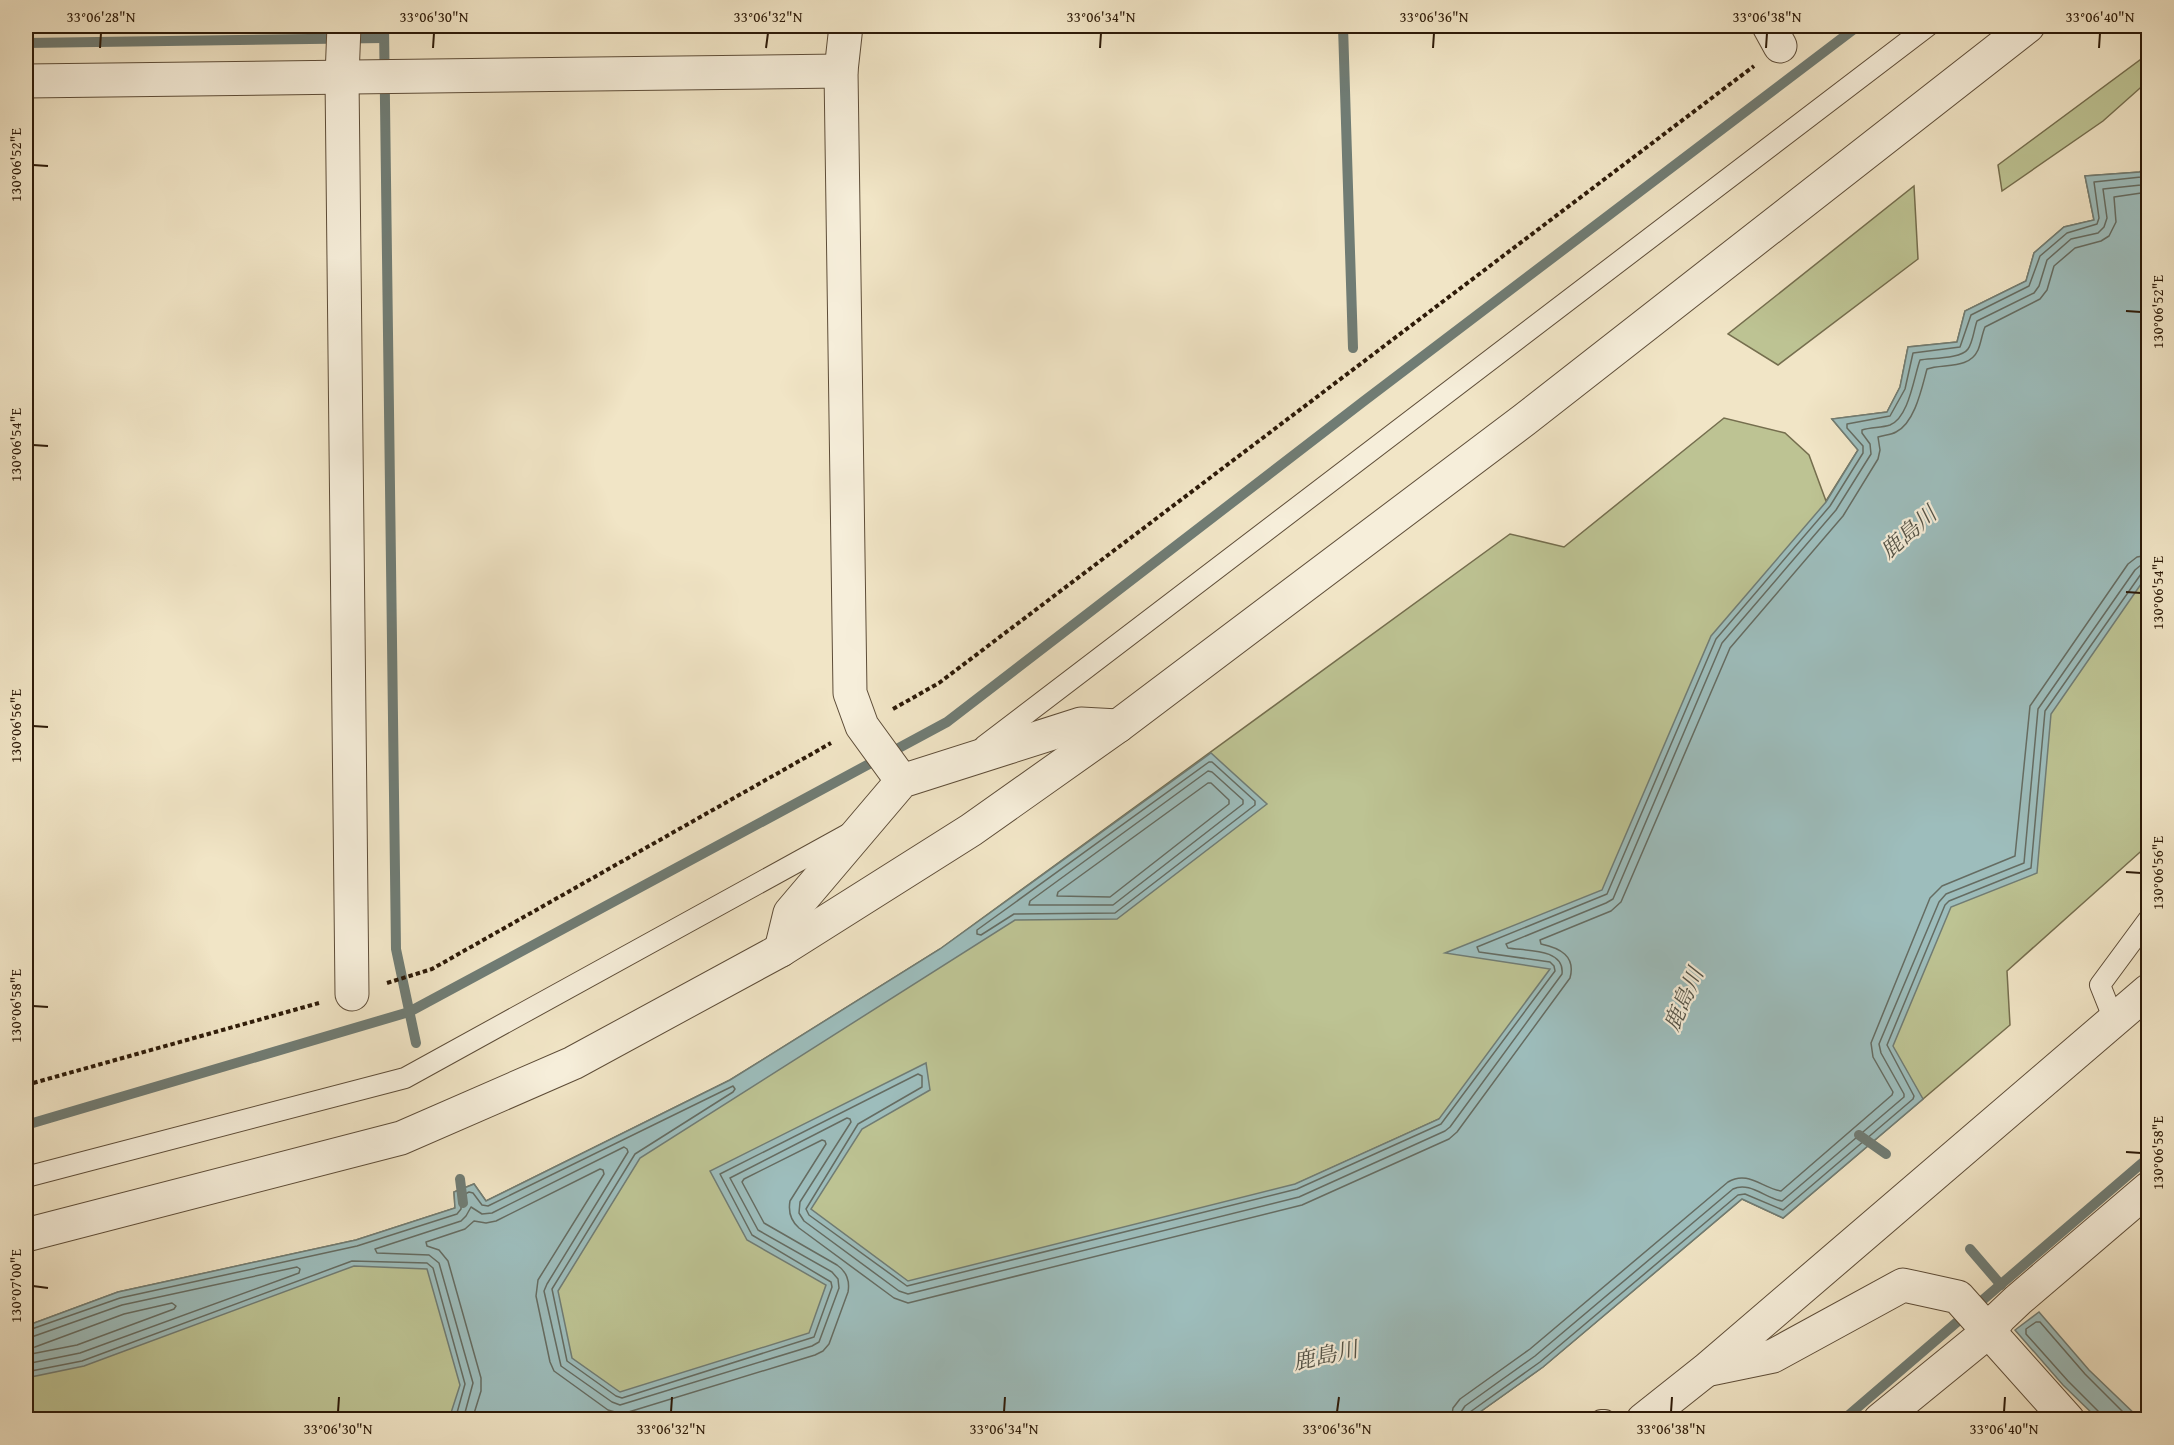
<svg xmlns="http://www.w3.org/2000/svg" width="2174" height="1445" font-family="'Gentium Book Plus','Noto Serif JP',serif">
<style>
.green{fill:#bdc393;stroke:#756e4e;stroke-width:1.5}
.water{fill:#9dbdbc;stroke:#707c74;stroke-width:1.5}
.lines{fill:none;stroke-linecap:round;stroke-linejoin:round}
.shore{stroke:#656c62;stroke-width:1.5}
.stream{stroke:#707c74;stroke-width:10}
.service-casing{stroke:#5e4d38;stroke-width:22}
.minor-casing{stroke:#5e4d38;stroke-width:35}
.path{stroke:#2d1a08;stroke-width:4;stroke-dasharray:4.5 3;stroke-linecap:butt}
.service{stroke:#f6eeda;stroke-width:20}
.minor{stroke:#f6eeda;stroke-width:33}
.ticks{fill:none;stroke:#2d1a08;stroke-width:2}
.labels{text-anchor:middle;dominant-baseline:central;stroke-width:4.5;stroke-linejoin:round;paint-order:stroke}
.water-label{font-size:22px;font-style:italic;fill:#545347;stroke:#f6eeda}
.neatline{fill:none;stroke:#2d1a08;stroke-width:2}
.ticks-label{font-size:15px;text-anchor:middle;fill:#2d1a08}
</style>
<rect width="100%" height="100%" fill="#f1e5c6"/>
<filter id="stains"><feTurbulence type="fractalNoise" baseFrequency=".00333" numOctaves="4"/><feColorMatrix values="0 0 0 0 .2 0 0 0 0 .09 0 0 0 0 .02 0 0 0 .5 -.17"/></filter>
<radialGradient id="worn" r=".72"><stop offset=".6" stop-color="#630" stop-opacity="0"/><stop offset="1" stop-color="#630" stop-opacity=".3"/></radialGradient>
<g class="green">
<polygon points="2148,54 2148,81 2103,121 2002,191 1998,165"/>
<polygon points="2148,159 1641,1027 779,1419 26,1420 26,1326 118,1292 356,1240 455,1208 454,1192 474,1184 486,1201 730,1080 940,949 1510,534 1564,547 1724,418 1785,433 1809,455 1826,501 1858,450 1832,419 1887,412 1900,387 1908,347 1957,342 1965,311 2026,281 2034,253 2064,227 2094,220 2085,176 2140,172"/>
<polygon points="1914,186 1918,259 1778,365 1728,334"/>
<polygon points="2148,374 2148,845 2007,971 2010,1025 1783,1218 1742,1199 1543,1367 1470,1419 1239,1420"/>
</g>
<g class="water">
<polygon points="2148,159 2148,574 2051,714 2037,873 1951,907 1893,1046 1923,1099 1783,1218 1742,1199 1543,1367 1470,1419 449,1419 460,1385 427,1269 354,1266 84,1366 26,1378 26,1326 118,1292 356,1240 455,1208 454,1192 474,1184 486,1201 730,1080 940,949 1211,753 1267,804 1117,919 1015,920 640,1158 558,1291 572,1358 620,1392 809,1333 826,1285 747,1240 710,1171 926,1063 930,1090 862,1129 811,1209 908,1281 1295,1184 1439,1119 1550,969 1445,953 1602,890 1711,636 1826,502 1858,450 1832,419 1887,412 1900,387 1908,347 1957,342 1965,311 2026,281 2034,253 2064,227 2094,220 2085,176 2140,172"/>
<polygon points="2039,1312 2089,1370 2140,1419 2098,1419 2063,1385 2015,1330"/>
</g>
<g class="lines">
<g class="shore">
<polygon points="1209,762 1212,762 1255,801 1255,805 1115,913 1014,914 981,935 977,934 977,930"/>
<polygon points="1208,771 1212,772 1243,800 1243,804 1113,905 1029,905 1030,901"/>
<polygon points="1208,783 1211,783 1229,800 1229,804 1110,897 1057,896 1058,892"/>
<polyline points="26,1331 120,1298 357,1246 457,1214 461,1209 461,1196 469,1192 473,1193 482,1205 488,1206 733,1086 735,1089 733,1092 635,1154 552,1289 567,1361 616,1396 622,1398 814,1337 832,1287 831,1282 752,1235 720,1174 918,1074 922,1076 922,1087 858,1124 806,1209 809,1215 907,1286 1297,1189 1441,1124 1555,971 1554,966 1550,962 1479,952 1477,947 1607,894 1716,639 1830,506 1863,453 1863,446 1847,428 1847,424 1890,416 1905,389 1913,353 1960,347 1971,315 2029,286 2040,256 2067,233 2097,224 2099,218 2094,182 2141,177 2148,170"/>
<polyline points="26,1339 122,1305 297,1267 300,1269 299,1273 80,1353 26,1364"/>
<polyline points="26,1348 35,1347 124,1314 172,1303 176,1306 174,1309 77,1345 26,1355"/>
<polyline points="26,1372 82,1361 352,1261 427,1263 433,1268 465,1384 455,1420"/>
<path d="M 463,1420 L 473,1383 L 439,1263 L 429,1255 L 377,1253 L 375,1249 L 461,1221 L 466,1216 L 471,1207 L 482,1214 L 492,1213 L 624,1147 L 627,1149 L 628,1152 L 547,1284 L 544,1291 L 561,1366 L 612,1402 L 620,1405 L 812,1346 L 819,1342 L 839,1288 L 838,1279 L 832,1272 L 758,1230 L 730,1178 L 847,1118 L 850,1119 L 851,1122 L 800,1202 L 799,1213 L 804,1221 L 899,1291 L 908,1294 L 1299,1197 L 1445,1131 L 1450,1127 L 1562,974 C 1565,948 1525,951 1508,948 L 1506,944 L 1606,903 L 1613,899 L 1722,643 L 1836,510 L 1871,454 L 1870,444 L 1862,433 L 1862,430 C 1871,427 1881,428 1890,425 C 1909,418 1914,376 1920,360 C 1932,358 1961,359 1968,349 C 1973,342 1974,329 1977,321 L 2034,293 L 2039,286 L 2047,260 L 2071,239 L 2098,233 L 2104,227 L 2107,218 L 2103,189 L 2141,185 L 2148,182"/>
<path d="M 472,1420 L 481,1391 L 481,1378 L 448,1261 L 439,1250 L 427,1246 L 426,1242 L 465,1229 L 474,1221 L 486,1223 L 496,1221 L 600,1169 L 603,1170 L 604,1174 L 538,1280 L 536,1296 L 550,1362 L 554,1371 L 608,1410 L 622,1414 L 815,1355 L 823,1351 L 829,1344 L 848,1292 C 850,1281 847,1272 837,1265 L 764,1223 L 742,1182 L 744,1179 L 822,1140 L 825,1141 L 826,1144 L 790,1201 C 788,1212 791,1221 799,1228 L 894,1298 L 908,1303 L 1302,1205 L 1449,1139 L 1457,1132 L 1570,978 C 1576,956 1560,948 1541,944 L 1540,940 L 1611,911 L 1621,902 L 1730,648 L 1843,516 L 1878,459 L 1880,450 L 1878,437 C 1884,435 1891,435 1896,432 C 1915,423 1922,387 1927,369 C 1943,363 1969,370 1978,350 C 1981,343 1982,334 1985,327 L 2040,299 L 2047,290 L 2054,266 L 2075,248 L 2101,241 L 2109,236 L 2116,222 L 2114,197 L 2148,192"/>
<path d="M 1451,1420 L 1453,1408 L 1460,1399 L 1530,1349 L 1728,1182 C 1748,1170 1762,1188 1781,1191 L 1892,1095 L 1893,1092 L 1873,1057 L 1871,1043 L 1930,898 L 1942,886 L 2015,856 L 2030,706 L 2128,564 L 2137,557 L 2148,555"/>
<path d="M 1460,1420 L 1461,1412 L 1465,1406 L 1535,1356 L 1733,1189 C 1750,1181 1766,1199 1782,1201 L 1904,1097 L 1904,1094 L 1881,1053 L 1879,1044 L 1939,902 L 1946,894 L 2024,863 L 2038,709 L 2135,570 L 2141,565 L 2148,564"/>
<polyline points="1467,1420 1470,1412 1540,1362 1738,1195 1745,1194 1783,1210 1913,1099 1914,1096 1887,1045 1945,905 1949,901 2031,868 2045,711 2141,574 2148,572"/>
<polyline points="2102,1420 2100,1413 2068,1381 2026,1334 2026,1329 2036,1322 2040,1322 2085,1374 2131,1420"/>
</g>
<g class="stream">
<polyline points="384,26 396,949 416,1043"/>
<polyline points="1343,26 1353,348"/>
<polyline points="26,43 384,38"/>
<polyline points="26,1125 409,1012 947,722 1364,401 1858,26"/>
<polyline points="1859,1135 1886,1154"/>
<polyline points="460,1179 463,1203"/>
<polyline points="1970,1249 2001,1285"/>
<polyline points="1843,1420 2148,1158"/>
</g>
<defs>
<g id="service">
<polyline points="984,746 1928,26"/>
<polyline points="2114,1020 2100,985 2148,920"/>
<polyline points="26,1177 405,1078 848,834"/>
<polyline points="1601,1420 1605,1420"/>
</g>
<g id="minor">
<polyline points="344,26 342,77 352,994"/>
<polyline points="846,26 841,71 850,693 862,726 902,781"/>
<polyline points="1769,26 1780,46"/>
<polyline points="26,81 841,71"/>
<polyline points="781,950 790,913 902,781 1081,724 1118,726"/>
<polyline points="26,1235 401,1138 573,1063 781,950 971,830 1118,726 1524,420 2028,26"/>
<polyline points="1710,1369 1773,1356 1903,1285 1958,1297 2068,1420"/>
<polyline points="1643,1420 1706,1370 2148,991"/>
<polyline points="1880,1420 1989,1331 2000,1317 2018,1300 2148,1189"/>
</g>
</defs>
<use href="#service" class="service-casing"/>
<use href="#minor" class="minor-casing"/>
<g class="path">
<polyline points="893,709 939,683 1754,66"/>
<polyline points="387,983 432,969 831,743"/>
<polyline points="26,1085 319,1003"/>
</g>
<use href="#service" class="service"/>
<use href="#minor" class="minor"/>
</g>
<path class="ticks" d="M 100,48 L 101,33M 433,48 L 434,33M 766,48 L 768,33M 1100,48 L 1101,33M 1433,48 L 1434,33M 1766,48 L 1767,33M 2099,48 L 2100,33M 33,165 L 48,166M 2126,311 L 2141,312M 33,445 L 48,446M 2126,592 L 2141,593M 33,726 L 48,727M 2126,872 L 2141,873M 33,1006 L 48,1007M 2126,1152 L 2141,1153M 33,1286 L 48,1288M 338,1412 L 339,1397M 671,1412 L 672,1397M 1004,1412 L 1005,1397M 1337,1412 L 1339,1397M 1671,1412 L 1672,1397M 2004,1412 L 2005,1397"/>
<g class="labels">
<g class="water-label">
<text transform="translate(1908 532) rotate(-41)">鹿島川</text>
<text transform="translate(1683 999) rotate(-66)">鹿島川</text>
<text transform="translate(1325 1355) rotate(-12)">鹿島川</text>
</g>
</g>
<rect width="2174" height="1445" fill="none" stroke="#f1e5c6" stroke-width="66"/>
<rect x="33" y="33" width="2108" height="1379" class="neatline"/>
<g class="ticks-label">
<text x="101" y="22">33°06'28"N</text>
<text x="434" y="22">33°06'30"N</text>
<text x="768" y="22">33°06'32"N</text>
<text x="1101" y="22">33°06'34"N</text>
<text x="1434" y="22">33°06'36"N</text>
<text x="1767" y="22">33°06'38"N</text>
<text x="2100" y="22">33°06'40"N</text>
<text transform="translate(16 165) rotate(-90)" y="5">130°06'52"E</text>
<text transform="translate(2158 312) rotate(-90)" y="5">130°06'52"E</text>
<text transform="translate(16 445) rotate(-90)" y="5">130°06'54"E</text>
<text transform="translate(2158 593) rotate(-90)" y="5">130°06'54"E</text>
<text transform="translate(16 726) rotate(-90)" y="5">130°06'56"E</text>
<text transform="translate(2158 873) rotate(-90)" y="5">130°06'56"E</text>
<text transform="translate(16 1006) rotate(-90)" y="5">130°06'58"E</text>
<text transform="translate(2158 1153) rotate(-90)" y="5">130°06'58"E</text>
<text transform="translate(16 1286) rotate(-90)" y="5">130°07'00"E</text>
<text x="338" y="1434">33°06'30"N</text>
<text x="671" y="1434">33°06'32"N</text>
<text x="1004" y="1434">33°06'34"N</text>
<text x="1337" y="1434">33°06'36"N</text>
<text x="1671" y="1434">33°06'38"N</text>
<text x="2004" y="1434">33°06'40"N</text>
</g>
<rect width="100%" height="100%" filter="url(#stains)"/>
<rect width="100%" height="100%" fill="url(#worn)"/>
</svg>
